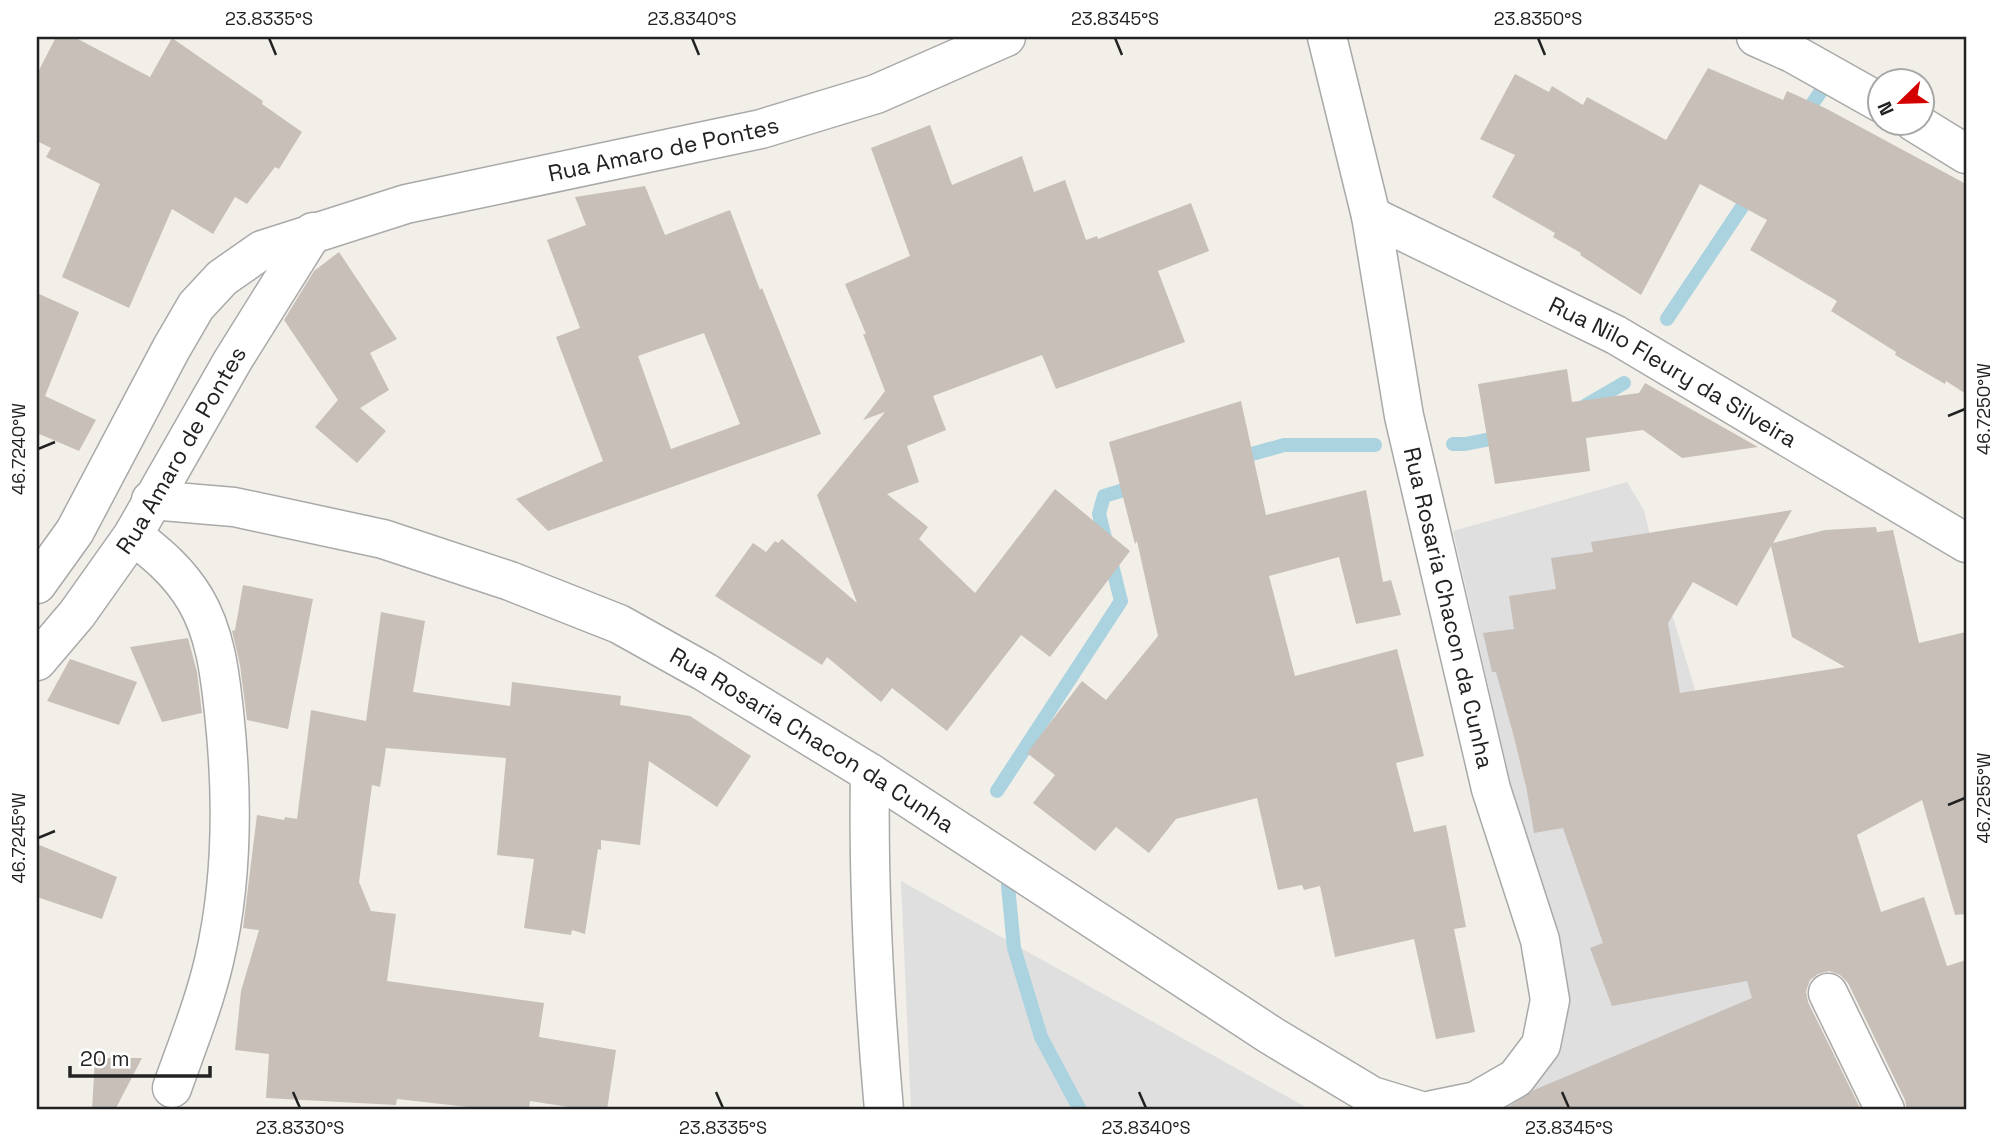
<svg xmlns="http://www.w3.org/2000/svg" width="2003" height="1147" font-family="'Space Grotesk',sans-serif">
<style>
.residential{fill:#e0dfdf}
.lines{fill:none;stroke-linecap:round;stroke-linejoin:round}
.stream{stroke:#aad3df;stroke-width:14}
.building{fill:#c7bfb8;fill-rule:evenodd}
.street-casing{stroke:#a9a9a9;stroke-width:41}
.street{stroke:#fff;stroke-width:38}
.ticks{fill:none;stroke:#222;stroke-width:2.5}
.labels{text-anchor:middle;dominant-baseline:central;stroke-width:7;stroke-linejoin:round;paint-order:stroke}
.street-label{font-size:23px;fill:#222;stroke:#fff}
.neatline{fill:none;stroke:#222;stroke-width:2.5}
.ticks-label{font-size:18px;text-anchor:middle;fill:#222}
</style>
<rect width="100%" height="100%" fill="#f2efe9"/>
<g class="residential">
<polygon points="1627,482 1644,510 1656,561 1719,769 1756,971 1775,1110 1493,1110 1527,1094 1566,1010 1518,816 1453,531"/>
<polygon points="901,881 1311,1110 911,1110"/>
</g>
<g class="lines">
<g class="stream">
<polyline points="1803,118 1831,76"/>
<polyline points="1667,319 1752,192"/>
<polyline points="1583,407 1624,383"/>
<polyline points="1453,444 1465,444 1506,436"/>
<polyline points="1234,459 1284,445 1375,445"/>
<polyline points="997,791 1121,601 1099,514 1104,496 1137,486"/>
<polyline points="1008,886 1014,948 1041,1037 1080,1110"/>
</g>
</g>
<g class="building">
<polygon points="56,37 74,37 150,77 172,38 263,101 262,104 302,132 279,169 275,167 247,204 235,197 213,234 172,209 129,308 62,277 100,184 46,157 51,148 37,141 37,74"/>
<polygon points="1708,68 1783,100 1787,91 1827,109 1966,184 1966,394 1946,381 1945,384 1895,355 1896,352 1831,311 1837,301 1750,250 1767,220 1700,184 1641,295 1580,255 1581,253 1553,237 1555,233 1492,197 1515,155 1480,139 1515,74 1549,92 1552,86 1583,105 1587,97 1666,140"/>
<polygon points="930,125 952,185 1022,156 1034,192 1065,180 1086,240 1097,236 1098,239 1191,203 1209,251 1158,271 1185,342 1056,389 1042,355 933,396 946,430 907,446 919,482 887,494 928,527 919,539 975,593 1055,489 1130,551 1050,657 1021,635 947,731 892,688 881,702 827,657 822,665 715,596 753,543 766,552 775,541 778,543 782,539 857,603 817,495 885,412 863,420 885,391 863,334 866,334 845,284 910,256 871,148"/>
<path d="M 645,186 L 665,235 L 730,210 L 760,290 L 762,288 L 821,434 L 548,531 L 516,499 L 603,461 L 556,337 L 580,328 L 547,240 L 586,225 L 575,197 ZM 704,333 L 740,424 L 671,449 L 638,356 Z"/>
<polygon points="339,252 397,339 370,353 389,390 360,408 386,431 357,463 315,427 338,400 284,320 314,271"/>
<polygon points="37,293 79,312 45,396 96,420 79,451 37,433"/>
<polygon points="1567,369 1572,402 1639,393 1645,383 1758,447 1682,458 1643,430 1586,438 1590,471 1495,484 1478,384"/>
<polygon points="1241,401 1266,515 1366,490 1383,582 1391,580 1401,615 1356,624 1339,557 1269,576 1295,676 1397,649 1424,756 1396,763 1414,832 1446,825 1466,927 1454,929 1475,1032 1436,1039 1414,939 1335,957 1320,886 1304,890 1302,885 1278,890 1257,798 1176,819 1149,853 1116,827 1095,851 1033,803 1055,775 1027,753 1082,681 1106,700 1158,636 1137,541 1135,544 1109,442"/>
<path d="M 1792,510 L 1773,543 L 1825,530 L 1876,527 L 1877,532 L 1893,530 L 1919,643 L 1966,632 L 1966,914 L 1955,915 L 1922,800 L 1857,835 L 1881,912 L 1924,897 L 1947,966 L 1966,960 L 1966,1110 L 1907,1110 L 1905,1100 L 1848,983 L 1840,975 L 1829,971 L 1818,974 L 1810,980 L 1806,991 L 1808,1002 L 1861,1110 L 1504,1110 L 1534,1090 L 1752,998 L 1747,981 L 1612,1006 L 1590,948 L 1603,943 L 1563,828 L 1534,833 L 1527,791 L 1514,737 L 1496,672 L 1492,672 L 1483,633 L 1514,629 L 1509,596 L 1556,589 L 1551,558 L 1593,552 L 1591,542 ZM 1771,546 L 1792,637 L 1845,667 L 1680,693 L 1668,623 L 1693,582 L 1737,606 Z"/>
<polygon points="243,585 313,599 288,729 247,720 240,665 232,631 235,630"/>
<polygon points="381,612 425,621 413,692 510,706 512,682 621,696 620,705 690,716 751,756 717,807 649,761 640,845 601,840 601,850 598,849 585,934 572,930 571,935 524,928 534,859 497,855 506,758 386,748 380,787 372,785 359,882 371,911 396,914 387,981 544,1003 539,1037 616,1050 607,1110 588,1110 530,1101 529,1110 494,1110 397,1099 396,1105 266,1098 269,1054 235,1050 241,991 259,930 243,928 257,815 284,820 285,817 297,819 311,710 366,721"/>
<polygon points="188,638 197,672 202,713 162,722 130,647"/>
<polygon points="70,659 137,682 119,725 47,701"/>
<polygon points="37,844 117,877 102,919 37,897"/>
<polygon points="95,1058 142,1058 115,1110 92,1110"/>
</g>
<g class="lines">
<defs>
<g id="street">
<path id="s1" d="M 1327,37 L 1371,216 L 1404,416 L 1491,789 L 1540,940 L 1550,1000 L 1541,1045 L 1516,1078 L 1476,1101 L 1432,1110"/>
<polyline points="1756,37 1792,53 1881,103"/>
<polyline points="1914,122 1966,154"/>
<path id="s2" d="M 1371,216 L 1616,335 L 1966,543"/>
<path id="s3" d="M 151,500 L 234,507 L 383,539 L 510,581 L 619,624 L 705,672 L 870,773 L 1272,1036 L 1372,1096 L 1418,1110"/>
<path d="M 133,535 C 158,555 178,571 195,599 C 215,632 220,674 224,712 C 233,795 233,880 214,961 C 204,1004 187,1046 172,1088"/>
<path id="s4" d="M 37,584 L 75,531 L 171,349 L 196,306 L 222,278 L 262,250 L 406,204 L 761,129 L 876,94 L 1006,37"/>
<path id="s5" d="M 37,661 L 77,614 L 133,535 L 233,360 L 313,232"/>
<path d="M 870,773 C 868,886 874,998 884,1110"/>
<polyline points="1828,993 1885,1110"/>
</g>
</defs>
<use href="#street" class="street-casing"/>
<use href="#street" class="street"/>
</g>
<path class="ticks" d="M 269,38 L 276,55M 692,38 L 699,55M 1115,38 L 1122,55M 1538,38 L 1545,55M 1948,416 L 1965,409M 38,449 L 55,442M 1948,805 L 1965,798M 38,838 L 55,831M 293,1092 L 300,1108M 716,1092 L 723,1108M 1139,1092 L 1146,1108M 1562,1092 L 1569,1108"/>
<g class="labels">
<g class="street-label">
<text stroke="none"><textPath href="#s4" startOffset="822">Rua Amaro de Pontes</textPath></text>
<text stroke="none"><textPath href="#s2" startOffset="340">Rua Nilo Fleury da Silveira</textPath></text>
<text stroke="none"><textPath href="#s5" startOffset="256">Rua Amaro de Pontes</textPath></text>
<text stroke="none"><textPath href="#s1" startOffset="584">Rua Rosaria Chacon da Cunha</textPath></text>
<text stroke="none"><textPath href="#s3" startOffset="712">Rua Rosaria Chacon da Cunha</textPath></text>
</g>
</g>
<rect width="2003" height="1147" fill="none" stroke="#ffffff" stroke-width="77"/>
<g transform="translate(1901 102) rotate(247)"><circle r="33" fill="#ffffff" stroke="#a7a7a7" stroke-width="2"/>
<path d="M0-5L12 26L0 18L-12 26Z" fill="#d40000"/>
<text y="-10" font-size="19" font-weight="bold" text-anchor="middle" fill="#222222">N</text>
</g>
<path d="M70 1066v10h140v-10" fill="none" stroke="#222222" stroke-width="3.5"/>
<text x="80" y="1066" font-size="21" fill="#222222" stroke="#ffffff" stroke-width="5" paint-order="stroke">20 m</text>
<rect x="38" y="38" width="1927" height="1070" class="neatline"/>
<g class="ticks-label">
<text x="269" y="25">23.8335°S</text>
<text x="692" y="25">23.8340°S</text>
<text x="1115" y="25">23.8345°S</text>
<text x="1538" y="25">23.8350°S</text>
<text transform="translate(1984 409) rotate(-90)" y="6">46.7250°W</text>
<text transform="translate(19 449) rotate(-90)" y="6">46.7240°W</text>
<text transform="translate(1984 798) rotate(-90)" y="6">46.7255°W</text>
<text transform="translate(19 838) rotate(-90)" y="6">46.7245°W</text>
<text x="300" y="1134">23.8330°S</text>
<text x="723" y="1134">23.8335°S</text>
<text x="1146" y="1134">23.8340°S</text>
<text x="1569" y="1134">23.8345°S</text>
</g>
</svg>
